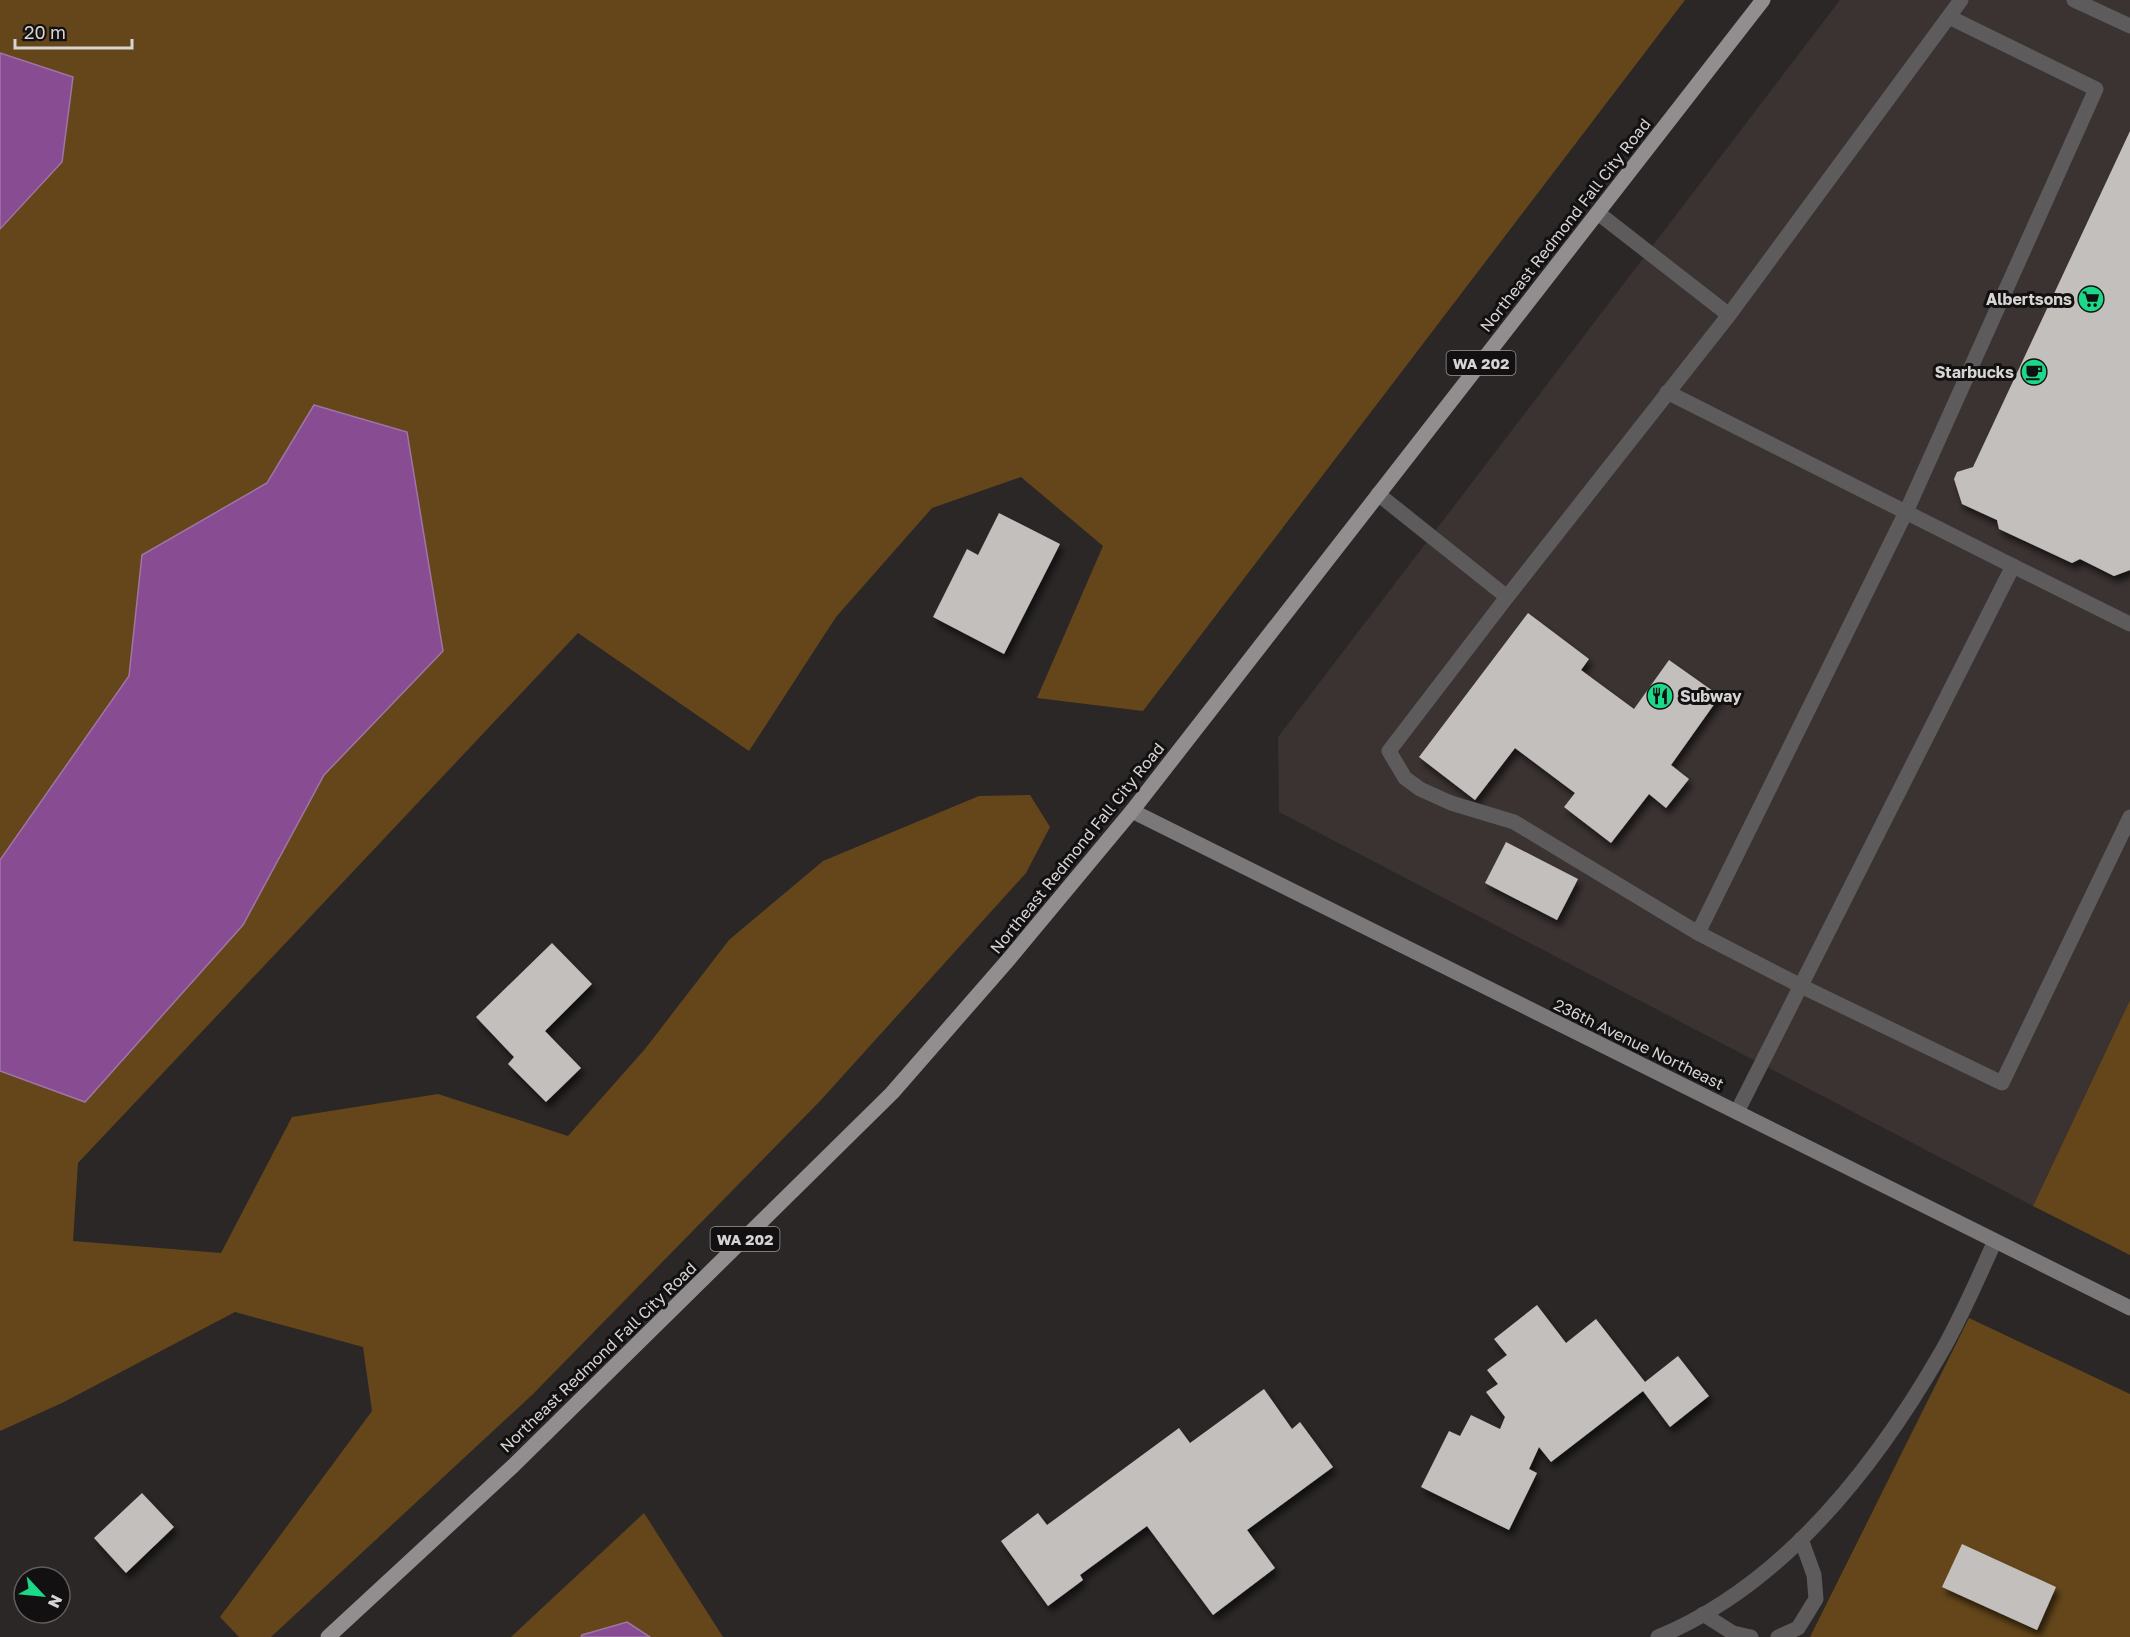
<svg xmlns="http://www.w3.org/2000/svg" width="2130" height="1637" font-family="'Golos Text',sans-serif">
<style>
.built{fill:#3b3232}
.green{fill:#64461a}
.water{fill:#874c92;stroke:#9f75a6;stroke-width:1.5}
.building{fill:#c3bfbd;filter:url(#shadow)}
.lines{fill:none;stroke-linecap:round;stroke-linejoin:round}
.lane{stroke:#5d5b5c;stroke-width:15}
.street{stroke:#5d5b5c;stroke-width:15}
.secondary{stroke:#7b787a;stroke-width:15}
.primary{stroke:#928e90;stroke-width:15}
.labels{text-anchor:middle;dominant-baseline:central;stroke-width:6;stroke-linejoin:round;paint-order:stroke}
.shield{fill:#121010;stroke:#9c9999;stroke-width:1.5}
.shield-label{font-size:15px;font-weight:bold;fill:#d7d4d4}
.street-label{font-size:16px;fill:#d7d4d4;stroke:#121010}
.poi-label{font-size:16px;font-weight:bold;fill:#d7d4d4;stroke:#121010;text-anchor:end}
</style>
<defs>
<filter id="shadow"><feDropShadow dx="3.5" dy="6" stdDeviation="3" flood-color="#0009"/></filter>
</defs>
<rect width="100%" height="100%" fill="#2b2727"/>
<polygon class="built" points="1840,0 2130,0 2130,1000 2033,1206 1279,812 1278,737"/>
<g class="green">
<polygon points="0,0 1685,0 1143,711 1037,698 1103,546 1021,477 932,508 836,617 749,751 578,633 78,1163 73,1241 221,1253 292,1117 438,1094 568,1136 645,1049 729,940 823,861 979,796 1030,795 1050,827 1026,873 821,1100 533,1394 271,1637 239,1637 220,1617 372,1411 363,1347 235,1312 62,1403 0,1431"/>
<polygon points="2130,1000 2130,1255 2033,1206"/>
<polygon points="1969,1318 2130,1394 2130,1637 1810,1637"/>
<polygon points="644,1513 723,1637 511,1637"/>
</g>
<g class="water">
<polygon points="0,53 73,77 62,162 0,229"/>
<polygon points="314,405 407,432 443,651 324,775 243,925 85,1102 0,1071 0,860 129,676 142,555 267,483"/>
<polygon points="627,1622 650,1637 581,1637 582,1635"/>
</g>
<g class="building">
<polygon points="2130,131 2130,570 2114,576 2080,559 2072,563 1999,529 1997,520 1962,504 1954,479 1957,472 1973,467"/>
<polygon points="999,513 1060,544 1004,654 933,617 967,549 978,555"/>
<polygon points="1528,613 1589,659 1581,670 1634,709 1669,660 1720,696 1671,765 1689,779 1666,808 1649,794 1611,843 1564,807 1575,793 1515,748 1475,800 1419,757"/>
<polygon points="1506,842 1578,879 1557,920 1485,883"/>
<polygon points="552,943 592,984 545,1031 581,1068 546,1102 508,1064 514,1057 476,1017"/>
<polygon points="1537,1305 1566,1343 1596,1319 1645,1382 1678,1356 1709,1396 1670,1427 1643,1391 1551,1462 1539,1447 1529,1469 1537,1473 1509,1530 1421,1487 1449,1431 1460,1436 1471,1415 1500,1429 1505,1417 1486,1392 1498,1384 1487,1370 1507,1355 1494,1339"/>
<polygon points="1264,1389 1292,1429 1300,1422 1333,1467 1247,1530 1275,1568 1213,1615 1147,1526 1080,1575 1083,1580 1048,1606 1001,1541 1038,1513 1047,1525 1179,1428 1190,1443"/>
<polygon points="142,1493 174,1527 126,1573 94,1538"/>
<polygon points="1962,1544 2056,1587 2037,1630 1942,1587"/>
</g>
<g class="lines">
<g class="lane">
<polyline points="2074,0 2130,26"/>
<polyline points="1949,17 2096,89 1906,512 1698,933 1801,986 2002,1083 2130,817"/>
<polyline points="1598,213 1729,315"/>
<polyline points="1667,392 2013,566 1737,1112"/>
<polyline points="1378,494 1507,597"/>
<polyline points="2013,566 2130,624"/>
<polyline points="1698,933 1514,822 1451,803 1420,789 1405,778 1389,751 1507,597 1729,315 1961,0"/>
</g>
<g class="street">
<polyline points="1703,1614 1733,1633 1751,1637"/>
<path d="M 1658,1637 C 1784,1585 1876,1466 1942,1351 C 1962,1316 1978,1278 1995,1241"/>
<polyline points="1778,1637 1798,1628 1816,1599 1814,1575 1801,1539"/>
</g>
<polyline class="secondary" points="1132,811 2130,1308"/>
<polyline class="primary" points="328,1637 513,1466 892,1093 1009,959 1132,811 1763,0"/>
</g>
<defs>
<symbol id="supermarket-disc" viewBox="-11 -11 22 22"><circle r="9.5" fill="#1bd988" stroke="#121010"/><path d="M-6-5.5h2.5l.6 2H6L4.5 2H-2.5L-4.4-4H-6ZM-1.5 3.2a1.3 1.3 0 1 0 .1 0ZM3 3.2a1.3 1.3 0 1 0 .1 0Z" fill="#111"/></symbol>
<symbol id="cafe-disc" viewBox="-11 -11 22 22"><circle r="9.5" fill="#1bd988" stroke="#121010"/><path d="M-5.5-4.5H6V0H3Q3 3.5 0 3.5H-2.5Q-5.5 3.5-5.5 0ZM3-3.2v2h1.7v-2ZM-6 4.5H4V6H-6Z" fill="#111"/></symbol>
<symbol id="restaurant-disc" viewBox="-11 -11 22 22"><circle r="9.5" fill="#1bd988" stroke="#121010"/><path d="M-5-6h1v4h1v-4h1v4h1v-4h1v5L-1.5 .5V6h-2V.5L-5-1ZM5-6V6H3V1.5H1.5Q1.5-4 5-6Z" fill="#111"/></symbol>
</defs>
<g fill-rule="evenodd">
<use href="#supermarket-disc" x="2076" y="284" width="30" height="30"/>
<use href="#cafe-disc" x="2019" y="357" width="30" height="30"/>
<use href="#restaurant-disc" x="1645" y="681" width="30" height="30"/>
</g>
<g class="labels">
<g class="shield">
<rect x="1446.5" y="351" width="69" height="24" rx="4.5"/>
<rect x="710.5" y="1227" width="69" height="24" rx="4.5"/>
</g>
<g class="shield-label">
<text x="1481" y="363">WA 202</text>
<text x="745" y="1239">WA 202</text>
</g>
<g class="street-label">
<text transform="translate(1565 225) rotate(-52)">Northeast Redmond Fall City Road</text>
<text transform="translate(1077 848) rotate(-51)">Northeast Redmond Fall City Road</text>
<text transform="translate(1639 1044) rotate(26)">236th Avenue Northeast</text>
<text transform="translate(598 1357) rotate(-44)">Northeast Redmond Fall City Road</text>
</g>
<g class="poi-label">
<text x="2072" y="299">Albertsons</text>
<text x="2014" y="372">Starbucks</text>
<text x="1680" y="696" text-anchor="start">Subway</text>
</g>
</g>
<g transform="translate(42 1595) rotate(116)"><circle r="28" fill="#121010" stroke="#615e5e" stroke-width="1.5"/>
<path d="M0-4.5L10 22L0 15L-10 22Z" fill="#1bd988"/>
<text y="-9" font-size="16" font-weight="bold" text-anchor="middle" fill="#d7d4d4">N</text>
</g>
<path d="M15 39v9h117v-9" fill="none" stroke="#d7d4d4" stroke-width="3"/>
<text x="24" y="39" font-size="18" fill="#d7d4d4" stroke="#121010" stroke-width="4.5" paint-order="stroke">20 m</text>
</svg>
